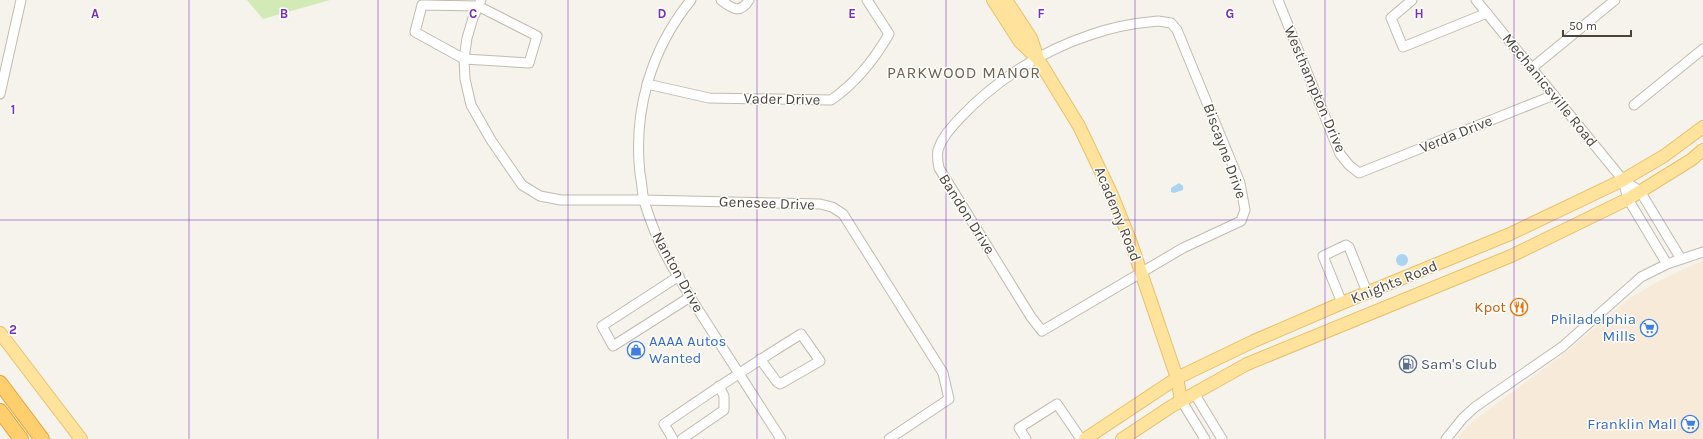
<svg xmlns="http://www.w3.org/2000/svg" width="1703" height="439" font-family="Karla,sans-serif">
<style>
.commercial{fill:#f7ead8}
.green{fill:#d2eab5}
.water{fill:#a9d4f2}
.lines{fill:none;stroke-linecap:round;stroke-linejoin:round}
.minor-casing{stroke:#c2bbae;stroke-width:11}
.major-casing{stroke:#e6c16a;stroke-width:14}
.highway-casing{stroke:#e0a43c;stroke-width:16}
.minor{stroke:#fff;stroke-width:9}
.major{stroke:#ffe39c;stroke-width:12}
.highway{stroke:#ffcf6e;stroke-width:14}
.grid{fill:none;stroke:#7b2cbf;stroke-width:1;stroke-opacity:0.55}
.labels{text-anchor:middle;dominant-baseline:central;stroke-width:3;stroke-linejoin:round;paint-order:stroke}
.street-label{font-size:15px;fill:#4b4439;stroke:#fff}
.food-label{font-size:15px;fill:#c56008;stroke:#fff;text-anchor:end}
.shop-label{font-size:15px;fill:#366cbe;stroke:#fff;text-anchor:end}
.service-label{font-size:15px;fill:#4e5e75;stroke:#fff;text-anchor:start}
.neighbourhood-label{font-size:16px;letter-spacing:1px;fill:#6e6250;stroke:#fff}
.grid-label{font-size:13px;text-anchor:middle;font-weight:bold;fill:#7b2cbf;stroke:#fff;stroke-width:3;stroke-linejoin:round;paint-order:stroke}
</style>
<rect width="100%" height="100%" fill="#f6f3ec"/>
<polygon class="commercial" points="1703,261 1703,439 1456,439 1473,421 1560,357 1630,298 1655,283 1690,266"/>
<polygon class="green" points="247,0 330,0 263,19"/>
<g class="water">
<polygon points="1179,183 1183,186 1183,190 1174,193 1171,192 1171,188"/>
<circle cx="1402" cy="260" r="6"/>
</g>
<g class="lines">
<defs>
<g id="minor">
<polyline points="481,0 473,18 467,38 464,59 465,79 471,105 491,140 522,185 540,196 561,200 644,200 820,204 832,207 843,214 943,373 949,399 889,439"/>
<path d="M 691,0 C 651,49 633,111 640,174 C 642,182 642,192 644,201 C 650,220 657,240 667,257 C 674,271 683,283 690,297 L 781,439"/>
<path d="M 721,0 C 731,8 740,15 749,0"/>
<polyline points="1278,0 1340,154 1349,165 1359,173 1554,95"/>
<polyline points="1412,0 1391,18 1403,47 1487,13"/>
<polyline points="1476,0 1623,180 1640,191 1681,259"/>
<polygon points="422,5 478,6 537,36 529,63 464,59 415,32"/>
<path d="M 1158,21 L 1171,23 L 1177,30 L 1240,183 L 1245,210 L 1241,221 L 1183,248 L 1042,331 L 1031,317 L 939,168 C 938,163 937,156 938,150 C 942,137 951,128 960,118 C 995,81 1041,51 1090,35 C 1112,27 1135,23 1158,21 Z"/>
<polyline points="1532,68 1615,0"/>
<path d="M 647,84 L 709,98 L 831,100 C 856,83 874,60 889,34 L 867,0"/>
<polyline points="0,94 21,0"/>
<polyline points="1634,105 1703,49"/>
<polyline points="1623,180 1628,199 1667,264"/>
<polyline points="679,276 602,326 613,346 690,297"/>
<polyline points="1342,303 1323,256 1346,245 1349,247 1367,292"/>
<polyline points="1194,393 1222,439"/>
<polyline points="1181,400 1205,439"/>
<path d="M 673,439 L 664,424 C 709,393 754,363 801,334 L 820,361 L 780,384 L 777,382 L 760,359"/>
<polyline points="682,439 724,410 724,396 719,386"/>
<polyline points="1026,439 1019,428 1057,404 1081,439"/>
<polyline points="1446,439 1463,418 1475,407 1562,347 1641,277 1667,264 1703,252"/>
</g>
<g id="major">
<polyline points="993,0 1020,42 1037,58"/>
<polyline points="1006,0 1031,38 1038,59 1079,126 1112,195 1130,240 1177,378 1181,400"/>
<polyline points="0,333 81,439"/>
<polyline points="1085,439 1177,378 1254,341 1342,303 1510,234 1623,180 1664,156 1703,127"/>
<polyline points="1122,439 1172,406 1247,364 1511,256 1628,199 1691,160 1703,150"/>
</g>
<g id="highway">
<polyline points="0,383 42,439"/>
<polyline points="0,411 21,439"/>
</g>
</defs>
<use href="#minor" class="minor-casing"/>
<use href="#major" class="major-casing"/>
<use href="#highway" class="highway-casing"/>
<use href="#minor" class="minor"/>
<use href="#major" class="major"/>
<use href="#highway" class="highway"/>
</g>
<path class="grid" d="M 189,0 L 189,439M 378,0 L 378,439M 568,0 L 568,439M 757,0 L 757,439M 946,0 L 946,439M 1135,0 L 1135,439M 1325,0 L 1325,439M 1514,0 L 1514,439M 0,220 L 1703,220"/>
<defs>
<symbol id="restaurant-ring" viewBox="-11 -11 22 22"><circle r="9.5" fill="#fff" stroke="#e8710a" stroke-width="1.5"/><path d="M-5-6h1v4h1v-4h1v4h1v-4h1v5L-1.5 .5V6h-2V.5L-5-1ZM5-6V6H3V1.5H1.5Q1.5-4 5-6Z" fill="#e8710a"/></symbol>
<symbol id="supermarket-ring" viewBox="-11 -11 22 22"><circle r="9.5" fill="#fff" stroke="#3f7fe0" stroke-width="1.5"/><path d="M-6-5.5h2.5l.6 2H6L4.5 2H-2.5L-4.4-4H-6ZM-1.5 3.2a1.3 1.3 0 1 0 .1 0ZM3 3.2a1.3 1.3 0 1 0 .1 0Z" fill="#3f7fe0"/></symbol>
<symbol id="shop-ring" viewBox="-11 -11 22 22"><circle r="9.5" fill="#fff" stroke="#3f7fe0" stroke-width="1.5"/><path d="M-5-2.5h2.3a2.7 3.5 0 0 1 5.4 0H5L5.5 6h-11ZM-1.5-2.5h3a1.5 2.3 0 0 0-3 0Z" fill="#3f7fe0"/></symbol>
<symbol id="fuel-ring" viewBox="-11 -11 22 22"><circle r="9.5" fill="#fff" stroke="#5c6f8a" stroke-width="1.5"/><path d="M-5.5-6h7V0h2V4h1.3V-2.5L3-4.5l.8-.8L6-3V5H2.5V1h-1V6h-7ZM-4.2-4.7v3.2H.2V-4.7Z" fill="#5c6f8a"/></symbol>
</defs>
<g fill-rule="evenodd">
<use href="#restaurant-ring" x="1509" y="297" width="20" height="20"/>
<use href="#supermarket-ring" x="1639" y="318" width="20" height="20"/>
<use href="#shop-ring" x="626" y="340" width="20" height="20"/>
<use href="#fuel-ring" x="1398" y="354" width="20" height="20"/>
<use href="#supermarket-ring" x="1680" y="414" width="20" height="20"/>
</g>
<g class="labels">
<g class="street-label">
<text transform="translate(1315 89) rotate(67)">Westhampton Drive</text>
<text transform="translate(1550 90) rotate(51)">Mechanicsville Road</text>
<text transform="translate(782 99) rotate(1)">Vader Drive</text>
<text transform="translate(1456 134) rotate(-22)">Verda Drive</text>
<text transform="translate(1225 151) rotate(70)">Biscayne Drive</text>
<text transform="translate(767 203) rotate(2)">Genesee Drive</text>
<text transform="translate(967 214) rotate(58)">Bandon Drive</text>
<text transform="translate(1118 214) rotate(68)">Academy Road</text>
<text transform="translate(678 272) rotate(61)">Nanton Drive</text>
<text transform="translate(1394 282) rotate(-22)">Knights Road</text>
</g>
<g class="food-label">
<text x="1506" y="307">Kpot</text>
</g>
<g class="shop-label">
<text x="1636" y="319">Philadelphia<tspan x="1636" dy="17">Mills</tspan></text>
<text x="649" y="341" text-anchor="start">AAAA Autos<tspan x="649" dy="17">Wanted</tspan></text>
<text x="1677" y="424">Franklin Mall</text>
</g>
<g class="service-label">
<text x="1421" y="364">Sam's Club</text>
</g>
<g class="neighbourhood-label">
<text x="964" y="72">PARKWOOD MANOR</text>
</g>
</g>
<g class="grid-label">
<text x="95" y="18">A</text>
<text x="284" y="18">B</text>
<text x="473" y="18">C</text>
<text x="662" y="18">D</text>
<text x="852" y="18">E</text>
<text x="1041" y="18">F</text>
<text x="1230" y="18">G</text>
<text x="1419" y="18">H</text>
<text x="13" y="114">1</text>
<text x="13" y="334">2</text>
</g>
<path d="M1563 30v6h68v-6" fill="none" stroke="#4b4439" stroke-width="2"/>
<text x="1569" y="30" font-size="12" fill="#4b4439" stroke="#ffffff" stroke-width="3" paint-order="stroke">50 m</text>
</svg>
